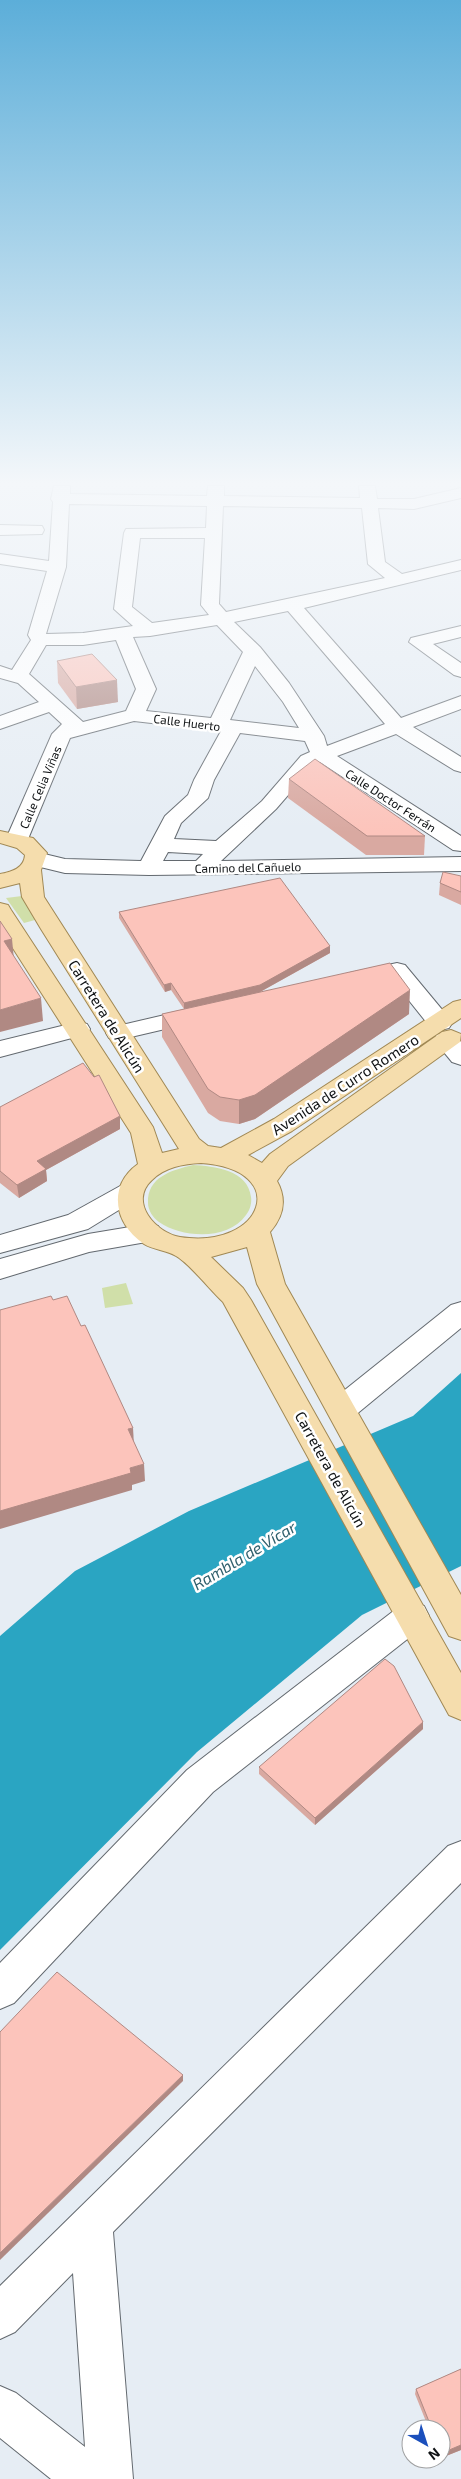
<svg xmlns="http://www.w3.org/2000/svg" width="461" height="2479" font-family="'Exo 2',sans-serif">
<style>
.green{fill:#d0dfa9}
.water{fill:#2aa5c2}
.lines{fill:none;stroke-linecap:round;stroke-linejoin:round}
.minor-casing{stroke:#63696f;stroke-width:2}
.major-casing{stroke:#a08854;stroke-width:2}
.minor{fill:#fff;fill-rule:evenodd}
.major{fill:#f5ddad;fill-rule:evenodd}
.wall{fill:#d9a9a1}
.shaded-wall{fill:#b08983}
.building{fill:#fcc4bb;stroke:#b08983}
.labels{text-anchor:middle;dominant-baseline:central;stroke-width:5;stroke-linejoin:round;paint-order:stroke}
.far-street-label{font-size:12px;fill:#0f1214;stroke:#fff}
.street-label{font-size:15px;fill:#0f1214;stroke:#fff}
.water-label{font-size:16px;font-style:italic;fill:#30606d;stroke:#fff}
</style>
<rect width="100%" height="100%" fill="#e6edf4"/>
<g class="green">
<polygon points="22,896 35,920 24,923 6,898"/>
<path d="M 193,1165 C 214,1166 248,1170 251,1197 C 252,1203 250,1210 246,1215 C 228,1241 182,1238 159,1222 C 153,1218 148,1210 148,1203 C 147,1177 172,1170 193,1165 Z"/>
<polygon points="126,1283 133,1304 105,1308 102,1288"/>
</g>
<polygon class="water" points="461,1373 461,1566 362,1615 197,1752 0,1950 0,1636 75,1571 189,1511 413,1416"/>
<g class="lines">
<defs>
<g id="minor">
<path d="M 54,486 L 70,486 L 70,494 L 207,496 L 208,486 L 224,486 L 224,496 L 360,498 L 359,486 L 375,486 L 377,499 L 414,499 L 461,488 L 461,498 L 414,509 L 378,508 L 385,562 L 402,574 L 461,560 L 461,570 L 304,608 L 401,718 L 461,696 L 461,709 L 413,727 L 461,757 L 461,772 L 454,770 L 396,734 L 337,756 L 461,836 L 461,851 L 453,850 L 320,762 L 315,764 L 276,809 L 221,861 L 461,857 L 461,871 L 149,875 L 65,873 L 28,864 L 25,859 L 28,854 L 36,852 L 65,859 L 141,861 L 165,816 L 188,795 L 194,780 L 221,731 L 134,721 L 70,738 L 28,839 L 25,844 L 17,845 L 9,844 L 6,839 L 52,734 L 62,724 L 49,712 L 0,729 L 0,716 L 39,702 L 18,683 L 0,678 L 0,666 L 12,670 L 31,640 L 28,635 L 47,571 L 0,564 L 0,554 L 49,561 L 53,502 L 51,499 ZM 69,504 L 207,506 L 206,528 L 126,529 L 124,533 L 114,609 L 133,626 L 83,633 L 46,634 L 66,567 ZM 223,506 L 362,508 L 368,564 L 385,578 L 226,612 L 219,604 ZM 140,538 L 205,538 L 201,605 L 209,615 L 152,623 L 132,607 ZM 288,611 L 385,724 L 327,746 L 324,736 L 289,683 L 260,647 L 234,622 ZM 217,625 L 243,652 L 211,718 L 146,711 L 156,689 L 133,637 L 150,636 ZM 116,640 L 136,689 L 126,711 L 83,722 L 29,674 L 46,645 L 83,645 ZM 255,666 L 283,702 L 299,728 L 230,720 ZM 240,733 L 305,741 L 310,752 L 301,756 L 262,801 L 216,841 L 174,839 L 181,823 L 208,798 L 214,780 ZM 168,852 L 203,854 L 196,861 L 163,861 Z"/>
<polygon points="0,525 42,526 44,530 42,534 0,535"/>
<polygon points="461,626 461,637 433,644 461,663 461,677 454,675 409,642 411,638"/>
<polygon points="397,963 405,965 449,1018 452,1023 449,1028 440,1030 431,1028 391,978 358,985 350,983 346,978 350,973"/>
<polygon points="199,1007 208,1009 211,1014 208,1019 118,1040 109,1038 106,1033 109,1028"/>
<polygon points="78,1022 87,1024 90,1029 87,1034 0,1057 0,1041"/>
<polygon points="446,1033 455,1035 461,1042 461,1065 452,1062 434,1040 437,1035"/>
<polygon points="131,1182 140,1185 144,1191 140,1197 88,1229 0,1253 0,1235 68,1215 122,1185"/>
<polygon points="148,1224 158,1226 162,1233 158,1240 89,1252 0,1279 0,1259 88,1234"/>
<polygon points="461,1302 461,1328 353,1417 342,1420 331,1417 327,1409 331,1401 451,1305"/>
<polygon points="412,1602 424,1606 429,1616 424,1626 213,1792 14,2003 0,2009 0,1963 187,1770 400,1606"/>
<polygon points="461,1841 461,1883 113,2232 133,2479 51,2479 0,2438 0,2386 16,2393 85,2447 73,2273 15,2332 0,2339 0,2286 448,1846"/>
</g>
<path id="major" d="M 0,831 L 33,838 L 47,853 L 41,870 L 44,897 L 188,1122 L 199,1139 L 208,1146 L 221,1148 L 274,1119 L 453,1002 L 461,1000 L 461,1018 L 292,1131 L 248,1155 L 262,1163 L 270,1154 L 442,1032 L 451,1030 L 461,1034 L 460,1042 L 288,1166 L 277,1181 C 287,1199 284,1216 270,1232 L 285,1284 L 461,1595 L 461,1640 L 449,1636 L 257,1284 L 247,1247 L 211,1257 L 243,1288 L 251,1300 L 461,1673 L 461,1720 L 449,1715 L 223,1302 C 210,1290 190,1264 176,1256 C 167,1250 153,1250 144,1244 C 114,1224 107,1186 138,1164 L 131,1133 L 0,928 L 0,903 L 8,905 L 11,910 L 153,1127 L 162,1153 L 179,1149 L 41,929 L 22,897 L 20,883 L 0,888 L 0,874 C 12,872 24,868 25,855 L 17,848 L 0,843 ZM 201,1163 C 292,1169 264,1250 180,1237 C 156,1233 128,1202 152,1180 C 165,1167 183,1164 201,1163 Z"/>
</defs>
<use href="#minor" class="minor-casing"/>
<use href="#major" class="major-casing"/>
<use href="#minor" class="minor"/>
<use href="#major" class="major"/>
</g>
<g class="wall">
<polygon points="57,661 118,702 77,709 58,683"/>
<polygon points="289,779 425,836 424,855 366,855 288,798"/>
<polygon points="461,876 461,905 439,895 440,883"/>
<polygon points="119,912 330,953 260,992 409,1014 255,1119 239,1124 220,1121 208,1113 162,1037 162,1014 184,1009 171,990 165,992 119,918"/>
<polygon points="0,1107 120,1116 120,1129 46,1170 47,1181 19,1198 0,1183"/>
<polygon points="423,1722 423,1729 315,1825 259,1774 259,1767"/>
<polygon points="461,2369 461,2450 441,2458 441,2429 429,2429 415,2394 416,2389"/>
</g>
<g class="shaded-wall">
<polygon points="117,680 118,702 77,709 76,687"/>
<polygon points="12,939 14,960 4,941"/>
<polygon points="330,946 330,953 260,992 184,1009 184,1003"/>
<polygon points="171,983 171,990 165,992 164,985"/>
<polygon points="410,990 409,1014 255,1119 239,1124 239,1100"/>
<polygon points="41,998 43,1021 0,1032 0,1010"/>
<polygon points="120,1116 120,1129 46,1170 47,1181 19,1198 17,1185 37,1161"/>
<polygon points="133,1428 134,1445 128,1429"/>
<polygon points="144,1464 145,1481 132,1485 132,1490 0,1529 0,1511 130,1468"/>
<polygon points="423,1722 423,1729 315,1825 315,1818"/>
<polygon points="183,2075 183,2081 0,2260 0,2253"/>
<polygon points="461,2445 461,2450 441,2458 442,2453"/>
</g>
<g class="building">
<polygon points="92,654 117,680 76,687 57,661"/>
<polygon points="315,759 425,836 367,836 289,779"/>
<polygon points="443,872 461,876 461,892 440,883"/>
<polygon points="280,878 330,946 260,985 184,1003 171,983 164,985 119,912"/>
<polygon points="0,921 12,939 4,941 41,998 0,1010"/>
<polygon points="390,963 410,990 255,1095 239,1100 220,1097 208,1089 162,1014"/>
<polygon points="83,1063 94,1077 99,1075 120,1116 37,1161 46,1169 17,1185 0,1171 0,1107"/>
<polygon points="51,1296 53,1300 67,1296 81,1326 85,1325 133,1428 128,1429 144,1464 130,1468 131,1473 0,1511 0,1310"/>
<polygon points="385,1659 394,1666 423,1722 315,1818 259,1767"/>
<polygon points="57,1972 183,2075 0,2253 0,2032"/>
<polygon points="461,2369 461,2445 442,2453 441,2451 441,2429 432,2429 416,2389"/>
</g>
<linearGradient id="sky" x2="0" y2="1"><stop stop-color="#5caed9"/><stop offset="0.58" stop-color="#f4f7fa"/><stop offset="1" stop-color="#f4f7fa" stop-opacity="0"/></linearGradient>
<rect width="461" height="833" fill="url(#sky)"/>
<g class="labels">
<g class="far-street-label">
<text transform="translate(187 722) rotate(7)">Calle Huerto</text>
<text transform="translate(40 787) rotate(-67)">Calle Celia Viñas</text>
<text transform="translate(391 800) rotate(33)">Calle Doctor Ferrán</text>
<text transform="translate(248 867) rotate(-1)">Camino del Cañuelo</text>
</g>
<g class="street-label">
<text transform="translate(107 1016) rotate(58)">Carretera de Alicún</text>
<text transform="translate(345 1084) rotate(-33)">Avenida de Curro Romero</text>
<text transform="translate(331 1469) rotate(61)">Carretera de Alicún</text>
</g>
<g class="water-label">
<text transform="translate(244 1555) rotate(-31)">Rambla de Vícar</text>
</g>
</g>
<g transform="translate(426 2444) rotate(141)"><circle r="24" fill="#ffffff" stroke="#9fa0a1"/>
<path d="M0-4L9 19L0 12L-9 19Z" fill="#1b4fbc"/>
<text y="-8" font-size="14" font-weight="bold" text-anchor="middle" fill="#0f1214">N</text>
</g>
</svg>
